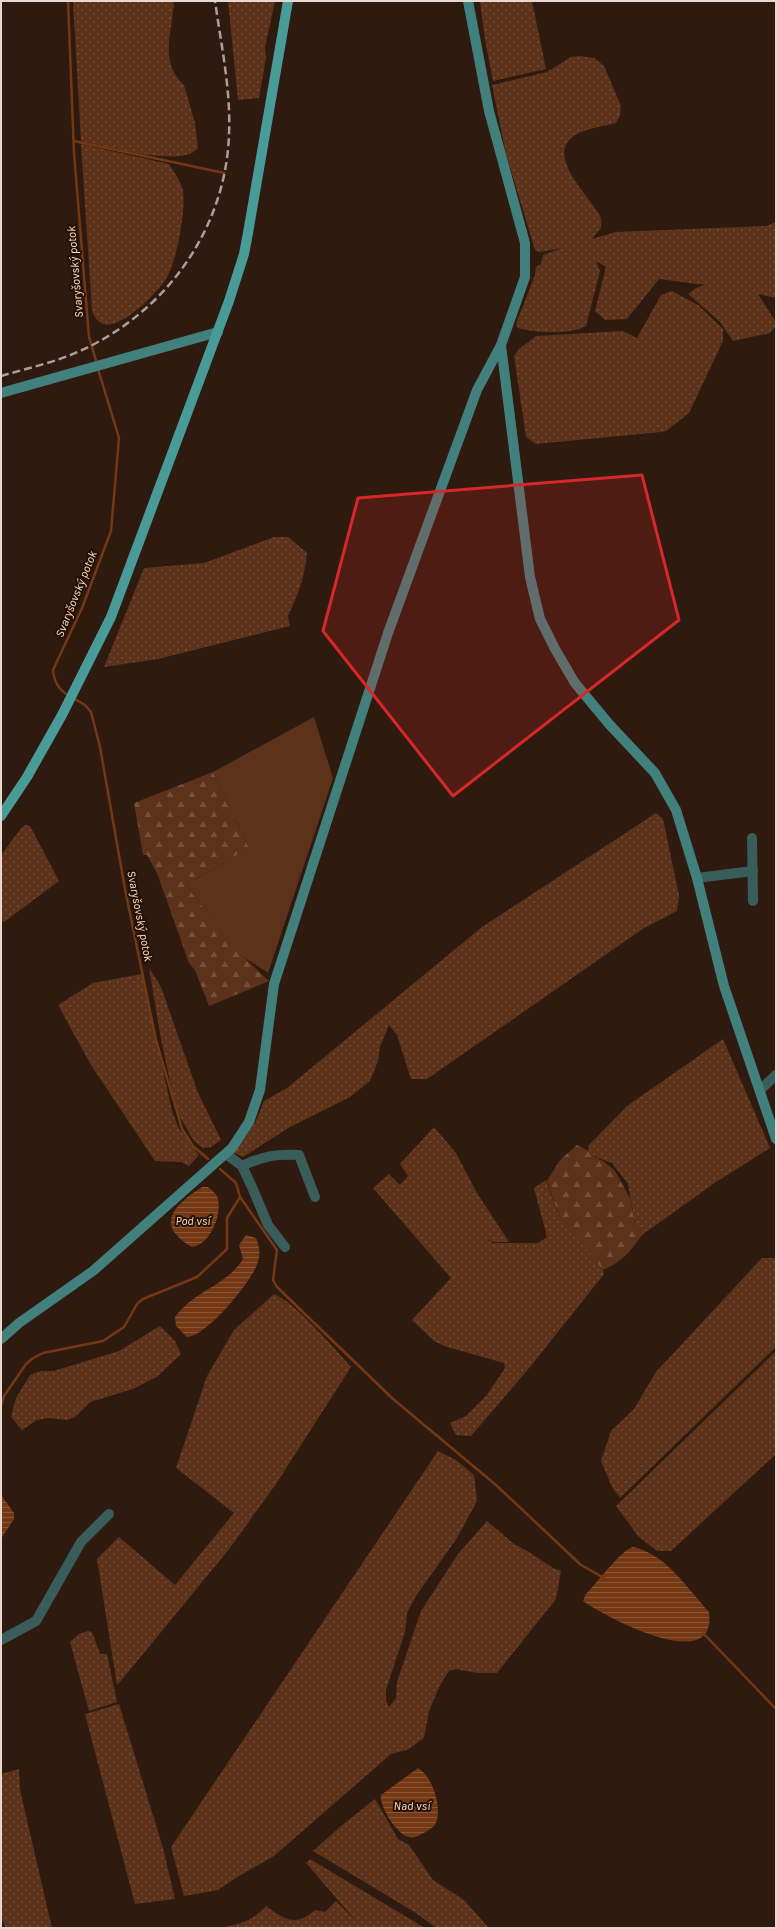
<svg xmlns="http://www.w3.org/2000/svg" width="777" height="1929" font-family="Karla,sans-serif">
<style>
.grass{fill:url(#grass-dots)}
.forest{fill:url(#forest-firs)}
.green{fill:#5d321a}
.water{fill:url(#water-rules)}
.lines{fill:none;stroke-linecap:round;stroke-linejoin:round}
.stream{stroke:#743914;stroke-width:2.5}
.street{stroke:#385d5b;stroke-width:10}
.secondary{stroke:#42807d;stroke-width:10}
.primary{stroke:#489b97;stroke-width:10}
.rail{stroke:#ae9e96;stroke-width:2.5;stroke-dasharray:8 4;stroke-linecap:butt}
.marked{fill:#d62828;fill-opacity:0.2;stroke:#d62828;stroke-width:3;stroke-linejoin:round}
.labels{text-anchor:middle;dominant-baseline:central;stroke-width:4;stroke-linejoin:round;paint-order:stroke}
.water-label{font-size:12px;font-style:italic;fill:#fed8c4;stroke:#241106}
</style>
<defs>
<pattern id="grass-dots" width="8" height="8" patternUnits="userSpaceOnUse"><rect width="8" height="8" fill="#5d321a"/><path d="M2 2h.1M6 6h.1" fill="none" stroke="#744f3a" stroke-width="1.8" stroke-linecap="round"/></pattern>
<pattern id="forest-firs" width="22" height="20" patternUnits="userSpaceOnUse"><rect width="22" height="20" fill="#5d321a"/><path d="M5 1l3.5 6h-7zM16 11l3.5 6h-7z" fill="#744f3a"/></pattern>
<pattern id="water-rules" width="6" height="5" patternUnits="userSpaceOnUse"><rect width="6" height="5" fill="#743914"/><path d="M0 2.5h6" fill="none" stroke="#885535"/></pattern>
</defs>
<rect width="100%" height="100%" fill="#2e1a0f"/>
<g class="grass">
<path d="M 73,1 L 174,1 C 173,30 158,61 184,85 L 195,123 L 198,148 C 183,169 104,145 81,141 Z"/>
<polygon points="228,1 275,1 265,47 266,58 259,98 238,100"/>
<polygon points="480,1 532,1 546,69 493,81 485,40"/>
<path d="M 580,56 L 594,58 L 604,66 L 621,106 L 620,116 L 616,123 C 604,126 588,128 577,134 C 542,153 589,195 600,216 C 602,219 601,224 601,228 L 592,239 L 616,232 L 766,226 L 776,222 L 776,298 L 758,294 L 776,322 L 776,326 L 770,333 L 733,341 L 720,322 L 688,294 L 696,288 L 705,285 L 659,279 L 627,319 L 605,320 L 595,311 L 606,267 L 596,261 L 600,271 L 586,326 C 570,335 535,333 518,328 L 516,324 L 535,275 L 536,267 L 541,264 L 543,255 L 562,248 L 540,252 L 535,250 L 506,154 L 492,85 L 547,72 L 571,57 Z"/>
<path d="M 81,144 L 169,164 C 174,172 181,181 183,191 C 186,210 177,260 167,277 C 159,292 121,330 103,324 C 97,322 94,316 92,310 Z"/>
<polygon points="672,291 698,305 723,329 723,341 689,413 666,431 661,432 536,444 526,437 514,356 519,349 536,336 623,331 637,338 661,295"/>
<path d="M 274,537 L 288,537 L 307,553 C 305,576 298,595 288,616 L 290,626 L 158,659 L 104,667 L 144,568 L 204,563 Z"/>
<polygon points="656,813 663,819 679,895 677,911 644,928 427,1079 411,1079 397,1035 389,1025 380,1047 378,1061 370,1081 350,1097 290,1127 243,1157 234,1153 255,1123 264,1101 287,1088 482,927"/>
<polygon points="26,825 30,826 59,881 4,922 1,920 1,855 22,827"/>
<polygon points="149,968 161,987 198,1093 221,1140 211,1147 203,1148 194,1141 176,1110 161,1039"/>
<polygon points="142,974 172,1111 178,1127 199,1155 189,1166 181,1162 155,1161 91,1065 58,1005 93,983"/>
<polygon points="723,1039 770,1148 716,1182 642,1235 635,1224 628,1184 612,1163 590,1155 588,1146 627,1106"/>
<polygon points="434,1127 456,1153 477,1193 509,1242 492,1242 488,1239 488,1240 492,1243 538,1243 547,1237 534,1188 546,1180 559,1216 603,1270 604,1274 530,1367 471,1436 456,1435 450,1423 466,1416 487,1395 505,1368 504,1363 444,1346 434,1341 412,1320 451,1278 373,1188 389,1174 400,1185 408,1176 400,1164"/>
<polygon points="762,1258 774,1258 776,1260 776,1347 620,1498 612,1487 601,1461 611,1431 634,1409 656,1372"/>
<path d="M 274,1294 C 295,1302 334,1348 351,1367 L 276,1484 L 230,1548 L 120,1682 L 117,1685 L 97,1559 L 119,1537 L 175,1585 L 234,1513 L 176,1468 L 207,1376 L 234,1330 Z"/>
<polygon points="160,1326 175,1341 181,1354 158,1376 133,1389 90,1402 75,1417 67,1420 49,1418 37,1420 22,1430 11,1417 16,1398 30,1375 41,1371 54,1371 119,1351"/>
<polygon points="776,1351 776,1454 671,1551 657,1551 638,1536 616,1506"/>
<polygon points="438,1451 456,1460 474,1475 477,1501 457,1538 416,1596 407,1613 405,1632 386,1690 386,1700 389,1707 396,1698 397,1682 421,1611 458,1554 487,1521 514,1544 529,1552 553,1568 561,1571 556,1599 497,1673 477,1673 456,1669 449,1671 440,1685 429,1711 424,1738 409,1749 391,1754 274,1856 239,1876 218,1890 184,1896 171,1847"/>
<polygon points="88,1631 92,1632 100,1654 107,1654 117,1702 89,1711 70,1642 79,1634"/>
<polygon points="119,1704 163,1848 175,1899 135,1904 85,1714"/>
<polygon points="19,1769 20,1790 52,1928 6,1928 1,1918 1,1774"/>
<polygon points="375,1799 398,1839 409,1845 433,1880 464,1900 489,1928 436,1928 416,1913 313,1851 341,1826"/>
<path d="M 310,1859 L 425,1928 L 218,1928 C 236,1926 255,1920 266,1906 C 285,1920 296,1927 315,1910 L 325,1912 L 336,1901 L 356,1921 L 306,1863 Z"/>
</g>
<g class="forest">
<polygon points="213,772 249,848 186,885 238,952 269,981 209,1006 195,970 189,963 157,873 147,855 143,855 134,803"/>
<path d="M 577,1145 L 589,1151 L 590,1155 L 603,1161 L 615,1171 L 630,1198 L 635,1224 L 642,1235 C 631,1251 622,1262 603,1270 L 560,1218 L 547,1181 L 560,1160 Z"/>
</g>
<polygon class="green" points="314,717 333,778 268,973 239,954 186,885 249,848 213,772"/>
<g class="water">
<path d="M 202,1187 L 208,1187 C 212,1190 217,1194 218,1199 C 222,1215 210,1245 192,1247 C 154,1225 174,1205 202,1187 Z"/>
<path d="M 246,1235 L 256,1238 C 260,1248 261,1256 256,1267 C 248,1285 207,1336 187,1337 L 176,1326 L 175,1317 C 195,1290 226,1286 243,1259 L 239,1245 Z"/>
<polygon points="1,1495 14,1513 14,1519 1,1539"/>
<path d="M 633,1547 C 666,1554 687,1588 709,1612 C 718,1677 605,1617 583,1601 L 586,1594 C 596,1584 621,1550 633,1547 Z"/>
<path d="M 418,1768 C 432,1776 441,1804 437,1820 C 436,1825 431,1829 427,1831 C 410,1842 404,1838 392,1823 C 387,1816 380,1803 381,1795 Z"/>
</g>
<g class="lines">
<g class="stream">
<polyline points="68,1 74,153 89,337 97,364"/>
<polyline points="74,141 224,173"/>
<path d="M 68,695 C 59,690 54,681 53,670 L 82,608 L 111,531 L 119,438 L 98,369"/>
<polyline points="73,698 85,705 91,712 100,747 125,889 156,1040 182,1129 193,1146 208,1159"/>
<polyline points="240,1197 277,1250 273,1280 277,1287 393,1399 496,1485 581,1565 604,1578"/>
<polyline points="1,1407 4,1396 26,1364 33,1358 43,1353 103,1341 124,1327 137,1304 143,1299 197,1277 227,1249 227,1218 240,1197 236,1183 220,1169"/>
<polyline points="703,1633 776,1709"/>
</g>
<g class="street">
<polyline points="752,838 753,901"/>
<polyline points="697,878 753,871"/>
<polyline points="760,1090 776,1075"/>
<polyline points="226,1154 242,1166 252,1187 268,1225 285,1247"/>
<path d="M 242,1166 C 263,1156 276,1154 299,1155 L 315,1197"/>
<polyline points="1,1640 36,1621 81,1542 109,1514"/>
</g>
<g class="secondary">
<polyline points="501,345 530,577 540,619 555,649 575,683 609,724 655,773 676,810 697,878 724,986 776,1139"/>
<polyline points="1,393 218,332"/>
<polyline points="1,1339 19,1323 93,1271 232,1148 249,1122 260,1090 274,984 388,633 477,390 501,345 525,277 525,243 489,111 468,1"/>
</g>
<polyline class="primary" points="1,816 27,777 62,715 111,617 229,301 244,254 248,233 288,1"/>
<path class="rail" d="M 1,376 C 28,368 57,362 82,350 C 167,311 226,228 229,134 C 231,90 221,44 215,1"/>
</g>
<path class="marked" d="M 642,475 L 679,620 L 453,796 L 323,631 L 358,498 Z"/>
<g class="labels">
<g class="water-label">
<text transform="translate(75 272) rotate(-95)">Svaryšovský potok</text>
<text transform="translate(76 594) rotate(-68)">Svaryšovský potok</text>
<text transform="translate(140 916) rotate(79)">Svaryšovský potok</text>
<text x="193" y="1221">Pod vsí</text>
<text x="412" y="1806">Nad vsí</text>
</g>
</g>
<rect width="777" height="1929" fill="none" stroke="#e6d8d1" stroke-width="4"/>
</svg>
